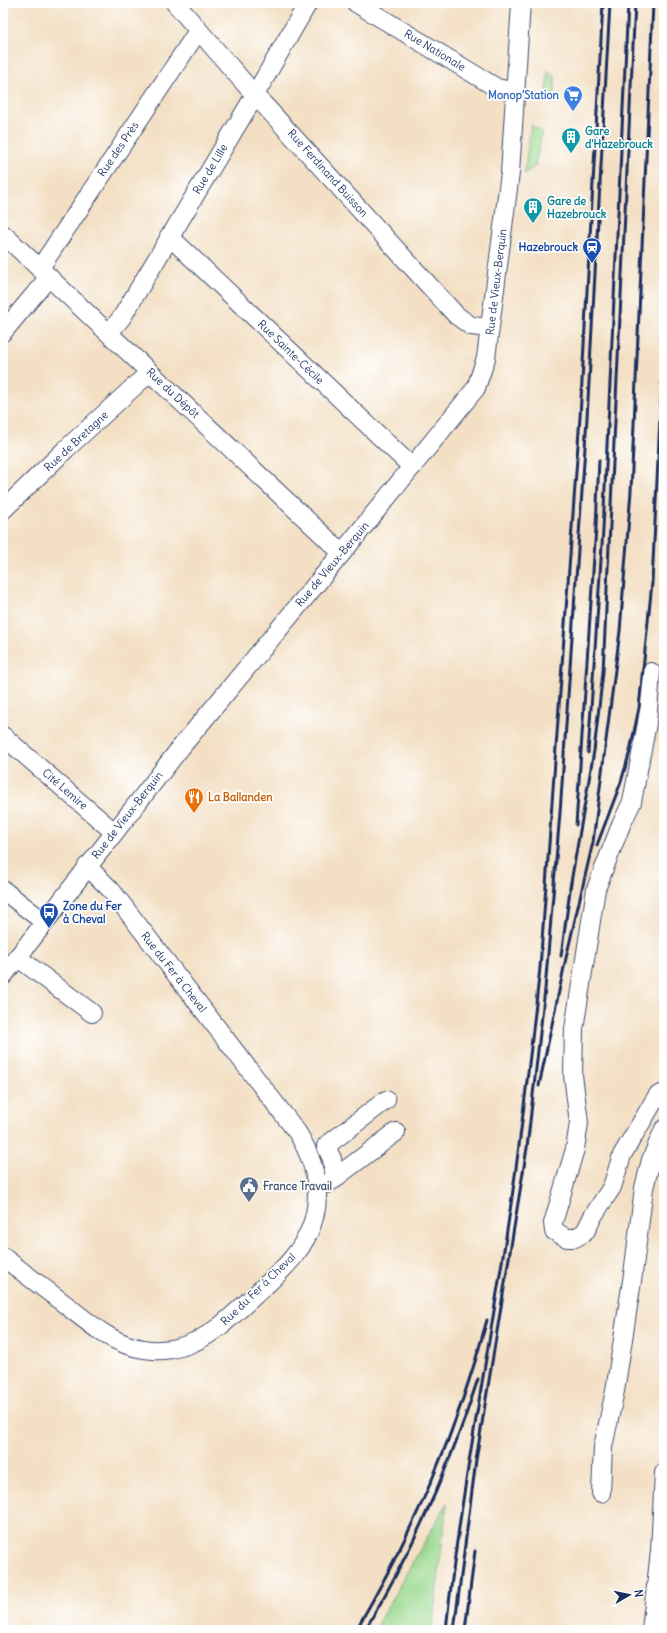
<svg xmlns="http://www.w3.org/2000/svg" width="667" height="1633" font-family="Delius,sans-serif">
<style>
.green{fill:#99d88d;stroke:#5a8476}
.lines{fill:none;stroke-linecap:round;stroke-linejoin:round}
.minor-casing{stroke:#3b496d;stroke-width:20}
.minor{stroke:#fff;stroke-width:18}
.rail{stroke:#1b2f5e;stroke-width:3}
.labels{text-anchor:middle;dominant-baseline:central;stroke-width:3.5;stroke-linejoin:round;paint-order:stroke}
.street-label{font-size:11px;fill:#1b2f5e;stroke:#fff}
.shop-label{font-size:11px;font-weight:bold;fill:#366cbe;stroke:#fff;text-anchor:end}
.culture-label{font-size:11px;font-weight:bold;fill:#0d838f;stroke:#fff;text-anchor:start}
.transit-label{font-size:11px;font-weight:bold;fill:#164399;stroke:#fff;text-anchor:end}
.food-label{font-size:11px;font-weight:bold;fill:#c56008;stroke:#fff;text-anchor:start}
.service-label{font-size:11px;font-weight:bold;fill:#4e5e75;stroke:#fff;text-anchor:start}
</style>
<rect width="100%" height="100%" fill="#fff"/>
<filter id="ink" filterUnits="userSpaceOnUse"><feTurbulence type="fractalNoise" baseFrequency=".025" numOctaves="2"/><feDisplacementMap in="SourceGraphic" scale="8" xChannelSelector="R" yChannelSelector="G"/><feConvolveMatrix kernelMatrix="1 2 1 2 8 2 1 2 1" color-interpolation-filters="sRGB"/></filter>
<filter id="wash" filterUnits="userSpaceOnUse"><feTurbulence type="fractalNoise" baseFrequency=".012" numOctaves="4" result="noise"/><feDisplacementMap in="SourceGraphic" scale="16" xChannelSelector="R" yChannelSelector="G"/><feGaussianBlur stdDeviation="0.9" result="paint"/><feColorMatrix in="noise" values="0 0 0 0 0 0 0 0 0 0 0 0 0 0 0 0 0 1.4 0 .05"/><feComposite in="paint" operator="in"/></filter>
<g filter="url(#wash)">
<rect width="100%" height="100%" fill="#f3dfc3"/>
<g class="green">
<polygon points="548,70 555,77 555,103 546,98"/>
<polygon points="531,125 542,132 535,166 524,174"/>
<polygon points="447,1503 432,1630 374,1630"/>
</g>
</g>
<g filter="url(#ink)">
<g class="lines">
<defs>
<g id="minor">
<polyline points="175,3 246,85 456,315 471,326 490,328"/>
<polyline points="356,3 497,88 516,92"/>
<polyline points="3,234 342,553"/>
<polyline points="169,236 412,467"/>
<polyline points="40,268 198,31"/>
<polyline points="3,332 49,277"/>
<polyline points="109,333 122,317 249,105 308,3"/>
<polyline points="3,510 66,449 150,372"/>
<polyline points="651,672 647,723 632,802 621,825 596,889 574,1029 573,1075 579,1123 575,1149 553,1223 554,1231 567,1238 575,1238 585,1232 593,1216 612,1187 622,1155 657,1096 664,1093"/>
<polyline points="3,736 114,832"/>
<polyline points="3,890 44,922"/>
<polyline points="17,957 92,1013"/>
<polyline points="3,976 181,747 342,553 476,388 486,358 510,173 521,3"/>
<polyline points="335,1179 332,1159 326,1146 386,1100"/>
<polyline points="327,1184 396,1132"/>
<path d="M 3,1257 C 24,1273 45,1289 66,1305 C 89,1323 113,1345 144,1349 C 160,1352 179,1349 194,1342 C 217,1332 235,1313 254,1296 C 278,1274 305,1252 314,1218 C 322,1188 313,1158 297,1132 L 111,890 L 87,866"/>
<polyline points="601,1493 603,1447 615,1391 633,1274 644,1188 651,1160 664,1129"/>
<polyline points="651,1630 660,1551 664,1473"/>
</g>
</defs>
<use href="#minor" class="minor-casing"/>
<use href="#minor" class="minor"/>
<g class="rail">
<polyline points="588,753 603,530 628,3"/>
<polyline points="576,825 596,527 599,460"/>
<polyline points="597,845 621,782 630,751 639,708 652,583 664,337"/>
<polyline points="570,888 594,751 603,672 635,3"/>
<polyline points="561,956 571,883"/>
<polyline points="539,1086 566,958 593,842 620,631 631,491 653,3"/>
<path d="M 356,1630 C 414,1530 457,1432 487,1320"/>
<path d="M 365,1630 C 412,1551 450,1467 478,1379"/>
<path d="M 446,1630 C 461,1489 489,1351 510,1211 C 522,1130 531,1049 540,968 L 580,417 L 603,3"/>
<polyline points="454,1630 476,1460 527,1148 545,989 560,813 587,418 610,3"/>
<polyline points="465,1630 475,1551"/>
</g>
</g>
</g>
<defs>
<symbol id="supermarket-pin" viewBox="-11 -11 22 30"><path d="M0 17L-7.5 6A9.5 9.5 0 1 1 7.5 6Z" fill="#3f7fe0" stroke="#fff"/><path d="M-6-5.5h2.5l.6 2H6L4.5 2H-2.5L-4.4-4H-6ZM-1.5 3.2a1.3 1.3 0 1 0 .1 0ZM3 3.2a1.3 1.3 0 1 0 .1 0Z" fill="#fff"/></symbol>
<symbol id="building-pin" viewBox="-11 -11 22 30"><path d="M0 17L-7.5 6A9.5 9.5 0 1 1 7.5 6Z" fill="#0f9aa8" stroke="#fff"/><path d="M-4-6H4V6H1V3H-1V6H-4ZM-2.5-4.3h1.7v1.8h-1.7ZM.8-4.3h1.7v1.8H.8ZM-2.5-1h1.7V.8h-1.7ZM.8-1h1.7V.8H.8Z" fill="#fff"/></symbol>
<symbol id="station-pin" viewBox="-11 -11 22 30"><path d="M0 17L-7.5 6A9.5 9.5 0 1 1 7.5 6Z" fill="#1a4fb4" stroke="#fff"/><path d="M-3-6H3Q5-6 5-4V2Q5 4 3 4L4.5 6H3L1.5 4h-3L-3 6H-4.5L-3 4Q-5 4-5 2V-4Q-5-6-3-6ZM-3.5-4v3h7v-3ZM-3.5 1v1.5H-2V1ZM2 1v1.5H3.5V1Z" fill="#fff"/></symbol>
<symbol id="restaurant-pin" viewBox="-11 -11 22 30"><path d="M0 17L-7.5 6A9.5 9.5 0 1 1 7.5 6Z" fill="#e8710a" stroke="#fff"/><path d="M-5-6h1v4h1v-4h1v4h1v-4h1v5L-1.5 .5V6h-2V.5L-5-1ZM5-6V6H3V1.5H1.5Q1.5-4 5-6Z" fill="#fff"/></symbol>
<symbol id="bus-pin" viewBox="-11 -11 22 30"><path d="M0 17L-7.5 6A9.5 9.5 0 1 1 7.5 6Z" fill="#1a4fb4" stroke="#fff"/><path d="M-5-6H5V4H4V6H2V4H-2V6H-4V4H-5ZM-3.5-4V0h7V-4ZM-3.5 1.2v1.5H-2V1.2ZM2 1.2v1.5H3.5V1.2Z" fill="#fff"/></symbol>
<symbol id="civic-pin" viewBox="-11 -11 22 30"><path d="M0 17L-7.5 6A9.5 9.5 0 1 1 7.5 6Z" fill="#5c6f8a" stroke="#fff"/><path d="M-.6-6.5H3V-4.5H.6V-3L4-1V1h2V6H-6V1h2V-1L-.6-3ZM-1.2 2.5V6h2.4V2.5Z" fill="#fff"/></symbol>
</defs>
<g fill-rule="evenodd">
<use href="#supermarket-pin" x="562" y="84" width="22" height="30"/>
<use href="#building-pin" x="560" y="126" width="22" height="30"/>
<use href="#building-pin" x="522" y="196" width="22" height="30"/>
<use href="#station-pin" x="581" y="236" width="22" height="30"/>
<use href="#restaurant-pin" x="183" y="786" width="22" height="30"/>
<use href="#bus-pin" x="38" y="901" width="22" height="30"/>
<use href="#civic-pin" x="238" y="1175" width="22" height="30"/>
</g>
<g class="labels">
<g class="street-label">
<text transform="translate(435 50) rotate(31)">Rue Nationale</text>
<text transform="translate(118 149) rotate(-56)">Rue des Près</text>
<text transform="translate(210 169) rotate(-59)">Rue de Lille</text>
<text transform="translate(328 173) rotate(48)">Rue Ferdinand Buisson</text>
<text transform="translate(496 282) rotate(-83)">Rue de Vieux-Berquin</text>
<text transform="translate(291 352) rotate(44)">Rue Sainte-Cécile</text>
<text transform="translate(173 393) rotate(43)">Rue du Dépôt</text>
<text transform="translate(76 441) rotate(-43)">Rue de Bretagne</text>
<text transform="translate(332 564) rotate(-50)">Rue de Vieux-Berquin</text>
<text transform="translate(65 789) rotate(41)">Cité Lemire</text>
<text transform="translate(127 815) rotate(-52)">Rue de Vieux-Berquin</text>
<text transform="translate(174 972) rotate(52)">Rue du Fer à Cheval</text>
<text transform="translate(258 1289) rotate(-44)">Rue du Fer à Cheval</text>
</g>
<g class="shop-label">
<text x="559" y="95">Monop’Station</text>
</g>
<g class="culture-label">
<text x="585" y="131">Gare<tspan x="585" dy="13">d'Hazebrouck</tspan></text>
<text x="547" y="201">Gare de<tspan x="547" dy="13">Hazebrouck</tspan></text>
</g>
<g class="transit-label">
<text x="578" y="247">Hazebrouck</text>
<text x="63" y="906" text-anchor="start">Zone du Fer<tspan x="63" dy="13">à Cheval</tspan></text>
</g>
<g class="food-label">
<text x="208" y="797">La Ballanden</text>
</g>
<g class="service-label">
<text x="263" y="1186">France Travail</text>
</g>
</g>
<rect width="667" height="1633" fill="none" stroke="#fff" stroke-width="16"/>
<g transform="translate(629 1595) rotate(81)" stroke="#ffffff" stroke-width="3" paint-order="stroke">
<path d="M0-3L7 15L0 10L-7 15Z" fill="#1b2f5e"/>
<text y="-6" font-size="11" font-weight="bold" text-anchor="middle" fill="#1b2f5e">N</text>
</g>
</svg>
